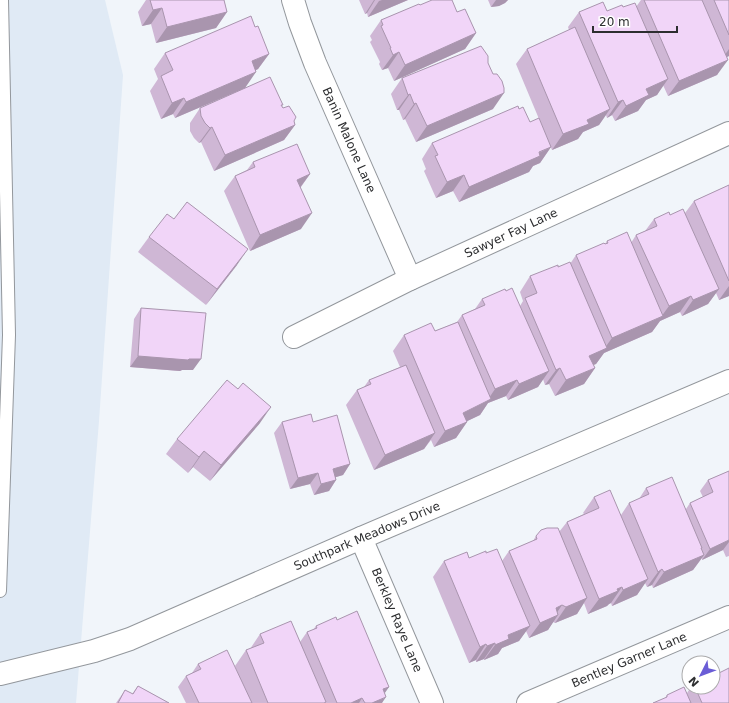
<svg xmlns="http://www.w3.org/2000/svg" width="729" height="703" font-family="'DejaVu Sans',sans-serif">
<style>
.built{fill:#e0eaf5}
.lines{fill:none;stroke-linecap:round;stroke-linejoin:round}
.service-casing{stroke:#93979c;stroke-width:14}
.minor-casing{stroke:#93979c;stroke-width:24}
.service{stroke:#fff;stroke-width:12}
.minor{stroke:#fff;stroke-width:22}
.wall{fill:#cfb7d5}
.shaded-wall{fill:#a995ae}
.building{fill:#f1d5f8;stroke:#a995ae}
.labels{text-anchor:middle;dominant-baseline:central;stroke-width:4;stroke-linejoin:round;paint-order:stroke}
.street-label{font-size:12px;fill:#2d2e30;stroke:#fff}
</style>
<rect width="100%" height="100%" fill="#f1f5fa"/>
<polygon class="built" points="0,0 105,0 123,75 99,421 76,703 0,703"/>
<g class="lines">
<defs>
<polyline id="service" points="0,591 9,335 2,0"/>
<g id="minor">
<polyline points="293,0 300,23 315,63 410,279"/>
<polyline points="294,337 410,279 729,133"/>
<polyline points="361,538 432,703"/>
<polyline points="0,674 94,651 130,639 361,538 729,381"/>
<polyline points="528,703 729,617"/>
</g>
</defs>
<use href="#service" class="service-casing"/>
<use href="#minor" class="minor-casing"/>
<use href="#service" class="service"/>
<use href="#minor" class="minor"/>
</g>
<g class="wall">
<polygon points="146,0 224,0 227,12 216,28 156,43 151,24 142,26 138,12"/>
<polygon points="359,0 408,0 368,17 367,13 365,14"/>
<polygon points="488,0 508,0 505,3 499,6 491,7"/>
<polygon points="641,0 729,0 729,56 727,57 717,75 668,96 663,85 657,95 646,100 638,111 615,121 612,115 607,118 606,115 599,125 583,132 578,139 552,150 516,64 527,49 569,30 568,27 579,12 607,11 623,7 636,7"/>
<polygon points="420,5 457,12 476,33 465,49 394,81 388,68 382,70 379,64 380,62 370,42 372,40 370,36 381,20"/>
<polygon points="255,27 269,54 258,69 256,70 245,87 282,106 283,108 294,121 295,125 284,140 214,171 201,142 199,143 194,138 190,131 190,123 200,108 243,89 175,118 173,114 161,119 150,91 158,79 154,69 165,53"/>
<polygon points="488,63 493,109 416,142 405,119 403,120 399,110 397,110 391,94 402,78"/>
<polygon points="519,109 530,122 551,147 540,163 533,166 529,172 459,202 453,191 436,198 424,171 426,169 422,159 432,143"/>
<polygon points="253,162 310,174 301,187 301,229 250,251 224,191 235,176 247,170"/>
<polygon points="729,185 729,296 719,300 716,293 708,304 682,316 680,312 660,321 652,332 604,353 596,364 593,365 595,368 584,384 555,396 549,384 545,385 543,379 538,387 508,400 506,396 488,403 480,415 467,421 467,422 456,438 434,447 431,440 424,449 374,470 346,405 357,390 364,387 369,380 400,367 393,351 404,335 435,331 457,322 462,315 475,309 482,299 506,291 520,306 523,301 520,292 530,276 570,264 576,255 605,244 607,241 631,243 636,235 645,231 654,219 670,215 685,213 694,201"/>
<polygon points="149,237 237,265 206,305 138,252"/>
<polygon points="141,308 193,370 182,370 180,371 130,367 134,319"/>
<polygon points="282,422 313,422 350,464 343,475 336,477 336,480 329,491 314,495 310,484 290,489 274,433"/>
<polygon points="260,423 210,481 193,467 188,473 166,454 177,439"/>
<polygon points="729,471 729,556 726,557 723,550 702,560 702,558 693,570 653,588 652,585 647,587 645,583 637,595 612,606 611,603 609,604 607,606 588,614 584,603 577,614 555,623 553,622 548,630 529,638 526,631 519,641 502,648 498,654 484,660 484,659 476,662 476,660 469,663 433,577 444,561 469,558 486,553 502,561 509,551 533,541 536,536 559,532 567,522 584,514 583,513 594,497 621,515 629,503 639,499 646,488 686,509 690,503 703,497 700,491 708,480"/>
<polygon points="337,620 389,687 384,693 382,703 186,703 178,687 186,676 192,673 198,664 238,674 235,666 246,650 250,649 260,634 300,642 307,632 313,630 316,626"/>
<polygon points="715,677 729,703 653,703 665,698 667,695 687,693 691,687 713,687"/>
<polygon points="138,686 169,703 116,703 125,690 132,694"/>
</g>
<g class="shaded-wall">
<polygon points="374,0 375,0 367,13 365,14"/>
<polygon points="382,0 408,0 368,17 379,1"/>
<polygon points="496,0 508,0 505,3 499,6 491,7"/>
<polygon points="162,8 151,24 142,26 153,10"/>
<polygon points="227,12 216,28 156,43 167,27"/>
<polygon points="476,33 465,49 394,81 405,65"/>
<polygon points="729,49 729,56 722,59"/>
<polygon points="399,52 388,68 382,70 393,55"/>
<polygon points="269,54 258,69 241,77 252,61"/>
<polygon points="728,60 717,75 668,96 679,81"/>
<polygon points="256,72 245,88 175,118 186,102"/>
<polygon points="668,79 657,95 646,100 638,111 615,121 626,106 646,89"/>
<polygon points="504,93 493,109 416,142 427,126"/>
<polygon points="410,94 399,110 397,110 408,95"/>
<polygon points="184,98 173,114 161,119 172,103"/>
<polygon points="623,100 612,115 607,118 618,102"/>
<polygon points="416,103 405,119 403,120 414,104"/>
<polygon points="610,109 599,125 583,132 578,139 552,150 563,134 587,120"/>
<polygon points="295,125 284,140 214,171 225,155"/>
<polygon points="212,127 201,142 199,143 210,128"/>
<polygon points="551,147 540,163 533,166 529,172 459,202 469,187"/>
<polygon points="310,174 299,189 297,180"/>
<polygon points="464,175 453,191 436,198 447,182"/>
<polygon points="312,213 301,229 250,251 260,235"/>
<polygon points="248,249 237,265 206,305 217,289"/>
<polygon points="729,286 729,296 719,300"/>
<polygon points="719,289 708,304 682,316 693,300"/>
<polygon points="691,296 680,312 660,321 652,332 604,353 596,364 578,371 589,356 604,349 612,338 661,317 669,306"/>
<polygon points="138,356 201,359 193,370 182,370 180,371 130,367"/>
<polygon points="560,368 549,384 545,385 556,370"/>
<polygon points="595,368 584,384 555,396 566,380"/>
<polygon points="549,371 538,387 508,400 519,384"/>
<polygon points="517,380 506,396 488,403 480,415 457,426 467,422 456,438 434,447 445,431 463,413 487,401 495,389"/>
<polygon points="271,407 260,423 210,481 221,465"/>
<polygon points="435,433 424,449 374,470 385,455"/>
<polygon points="204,451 193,467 188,473 199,457"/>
<polygon points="350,464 343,475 326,480 333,469"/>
<polygon points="318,473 310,484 290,489 298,478"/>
<polygon points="336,480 329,491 314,495 321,484"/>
<polygon points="729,540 729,542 723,550 702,560 710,549"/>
<polygon points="702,548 695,559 704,555 693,570 653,588 664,572"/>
<polygon points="662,569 652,585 647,587 658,572"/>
<polygon points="648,579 637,595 612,606 623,590"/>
<polygon points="622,587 611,603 609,604 607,606 588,614 599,599"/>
<polygon points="587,598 577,614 555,623 566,607"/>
<polygon points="562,605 554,617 558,615 548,630 529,638 540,623 556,608"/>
<polygon points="530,626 519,641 502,648 498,654 484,660 495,645 508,635"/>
<polygon points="495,643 484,659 476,662 487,646"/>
<polygon points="486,644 476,660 469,663 480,647"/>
<polygon points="389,687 380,700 386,697 382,703 372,703 383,689"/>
<polygon points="362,698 359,703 351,703"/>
</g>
<g class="building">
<polygon points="150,0 224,0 227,12 167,27 162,8 153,10"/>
<polygon points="432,0 452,0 457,12 465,9 476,33 405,65 399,52 393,55 390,48 391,48 381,26 383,25 381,20 419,4 420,5"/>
<polygon points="644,0 702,0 728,60 679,81"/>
<polygon points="714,0 729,0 729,35"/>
<polygon points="603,2 607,11 622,5 623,7 635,3 668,79 646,89 649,95 626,106 623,100 618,102 579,12"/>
<polygon points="251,16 255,27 258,26 269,54 252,61 256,72 186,102 184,98 172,103 161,76 173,70 165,53"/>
<polygon points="575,27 610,109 587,120 589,124 563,134 527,49"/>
<polygon points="481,46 488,56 488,63 493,74 497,74 502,81 504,88 504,93 427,126 416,103 414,104 410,94 408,95 402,78"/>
<polygon points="270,77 283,105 281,105 283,108 289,106 296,117 294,121 295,125 225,155 212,127 210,128 205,123 201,116 200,108"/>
<polygon points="518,106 519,109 523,107 530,122 539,118 551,147 539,152 540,156 469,187 464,175 447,182 435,156 438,155 432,143"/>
<polygon points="297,144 310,174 297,180 312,213 260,235 235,176 255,167 253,162"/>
<polygon points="729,185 729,281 694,201"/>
<polygon points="187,202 248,249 217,289 149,237 167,214 174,219"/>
<polygon points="683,209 719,289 693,300 691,296 669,306 636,235 657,226 654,219 669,212 670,215"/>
<polygon points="627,232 663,316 612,338 576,255 604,243 605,244 608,243 607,241"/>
<polygon points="570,262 607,348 589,356 595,368 566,380 560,368 556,370 525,298 537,293 530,276 558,265 558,267"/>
<polygon points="512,288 549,371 519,384 517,380 495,389 462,315 485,305 482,299 505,289 506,291"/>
<polygon points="141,308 206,313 201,359 189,359 188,360 138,356"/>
<polygon points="458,322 491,399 463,413 467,422 445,431 404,335 431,323 435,331"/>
<polygon points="406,365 435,433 385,455 357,390 371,384 369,380"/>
<polygon points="227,380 238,389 243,383 271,407 221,465 204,451 199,457 177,439"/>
<polygon points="311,414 313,422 337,415 350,464 333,469 336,480 321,484 318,473 298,478 282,422"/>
<polygon points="729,471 729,540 710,549 690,503 713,492 708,480"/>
<polygon points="672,477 702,548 701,548 704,555 664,572 662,569 658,572 629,503 649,494 646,488"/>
<polygon points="610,490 648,579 623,590 622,587 617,589 618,591 599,599 567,522 599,508 594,497"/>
<polygon points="547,528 558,528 587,598 566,607 562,605 556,608 558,615 540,623 509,551 537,539 536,536 541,530"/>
<polygon points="497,549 530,626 508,635 509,639 495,645 495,643 487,646 486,644 480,647 444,561 467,552 469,558 486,551 486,553"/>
<polygon points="357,611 389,687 383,689 386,697 372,703 365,703 362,698 351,703 337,703 307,632 317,628 316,626 336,617 337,620"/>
<polygon points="291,621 326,702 324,703 268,703 246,650 264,643 260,634"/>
<polygon points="227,650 252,703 199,703 186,676 201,669 198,664"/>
<polygon points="729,668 729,703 702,703 695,687 713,687 713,676 715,677 719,673"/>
<polygon points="138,686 169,703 118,703 125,690 133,694"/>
<polygon points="684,687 691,703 653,703 667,697 667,695"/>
</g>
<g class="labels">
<g class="street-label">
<text transform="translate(349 140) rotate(66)">Banin Malone Lane</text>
<text transform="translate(511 233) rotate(-25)">Sawyer Fay Lane</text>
<text transform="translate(367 536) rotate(-23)">Southpark Meadows Drive</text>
<text transform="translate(397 620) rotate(67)">Berkley Raye Lane</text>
<text transform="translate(629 660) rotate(-23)">Bentley Garner Lane</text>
</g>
</g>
<g transform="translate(701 675) rotate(228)"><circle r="19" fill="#ffffff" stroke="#ababac"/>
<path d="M0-3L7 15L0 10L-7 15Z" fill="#6a5dd6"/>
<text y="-6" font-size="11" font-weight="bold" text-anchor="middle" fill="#2d2e30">N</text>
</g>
<path d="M593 26v6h84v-6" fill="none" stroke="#2d2e30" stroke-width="2"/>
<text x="599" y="26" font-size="12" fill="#2d2e30" stroke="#ffffff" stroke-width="3" paint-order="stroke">20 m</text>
</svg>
